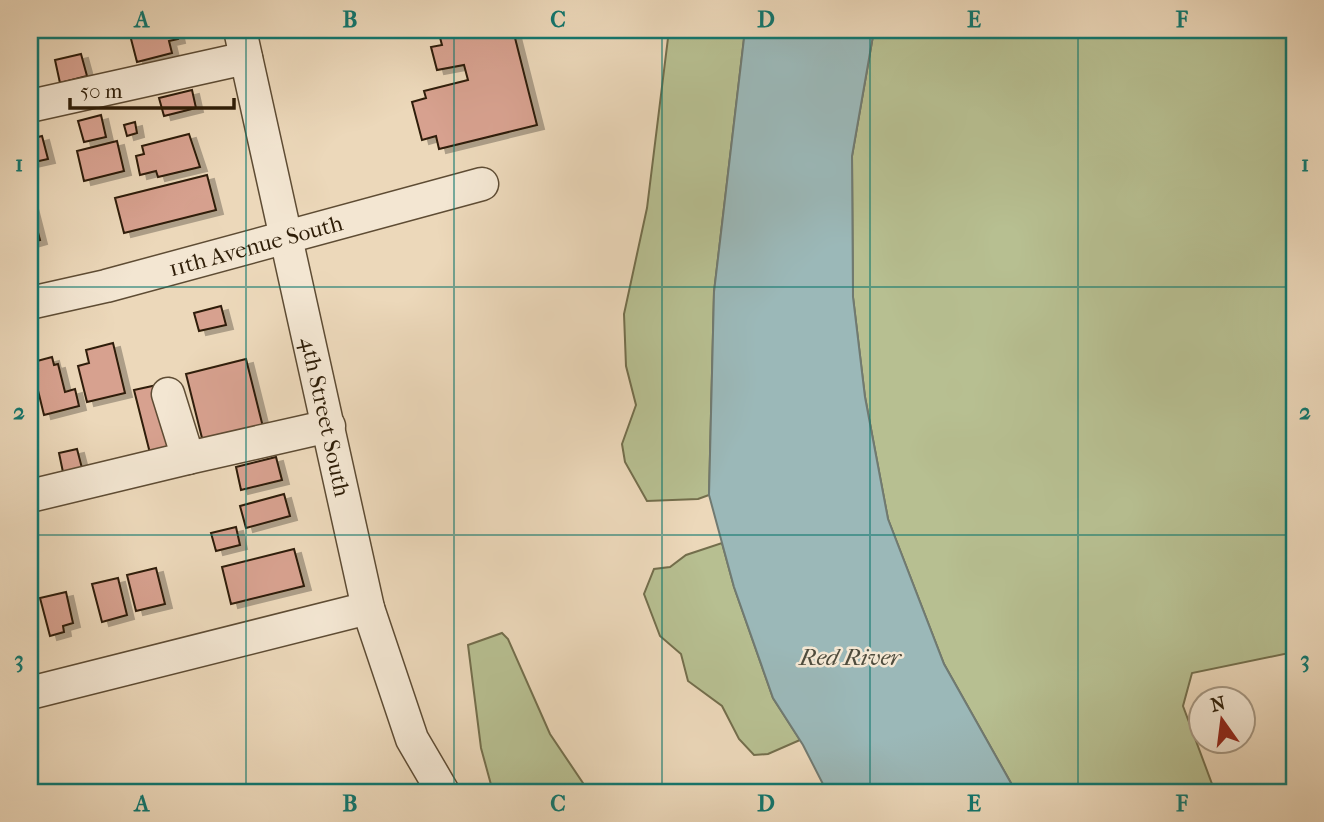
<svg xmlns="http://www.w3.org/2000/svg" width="1324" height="822" font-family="'IM FELL French Canon',serif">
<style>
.green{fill:#b7bf91;stroke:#736e4c;stroke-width:2}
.water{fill:#9bb8b8;stroke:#707a72;stroke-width:2}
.building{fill:#d7a18f;stroke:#2f1e08;stroke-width:2;filter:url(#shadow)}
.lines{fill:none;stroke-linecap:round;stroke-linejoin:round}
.minor-casing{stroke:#5e4c34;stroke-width:35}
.minor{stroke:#f3e6d2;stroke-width:32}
.grid{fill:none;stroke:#0f766e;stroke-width:2;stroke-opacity:0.55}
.labels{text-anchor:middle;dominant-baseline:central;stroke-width:5;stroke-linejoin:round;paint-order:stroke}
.street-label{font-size:23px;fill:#2f1e08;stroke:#f3e6d2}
.water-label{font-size:24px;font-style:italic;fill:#4f4c3d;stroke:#f3e6d2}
.neatline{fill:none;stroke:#0f766e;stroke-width:2.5}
.grid-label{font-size:23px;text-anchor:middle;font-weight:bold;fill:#0f766e}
</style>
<defs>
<filter id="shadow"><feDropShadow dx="7" dy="4" stdDeviation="0" flood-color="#0004"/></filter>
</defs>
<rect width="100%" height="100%" fill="#ecd8ba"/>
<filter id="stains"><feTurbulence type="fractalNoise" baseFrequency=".00286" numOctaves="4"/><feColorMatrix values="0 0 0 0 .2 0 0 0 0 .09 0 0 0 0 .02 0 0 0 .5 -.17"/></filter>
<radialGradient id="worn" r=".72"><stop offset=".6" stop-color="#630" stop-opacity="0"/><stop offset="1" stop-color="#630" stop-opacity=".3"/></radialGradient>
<g class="green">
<polygon points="669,30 745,30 714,292 709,495 698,499 647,501 625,462 622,444 636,405 626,366 624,314 647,208"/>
<polygon points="874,30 1294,30 1294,652 1192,673 1183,706 1215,792 1016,792 944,664 888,519 865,397 853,297 852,156"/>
<polygon points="722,543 734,587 773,698 800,740 768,754 754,755 739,739 722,706 688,681 681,654 660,636 644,594 654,569 670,567 686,555"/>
<polygon points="502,633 508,639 550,734 589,792 493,792 481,748 468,645"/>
</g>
<polygon class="water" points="745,30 874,30 852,156 853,297 865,397 888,519 944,664 1016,792 827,792 803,745 773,698 734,587 709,495 714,292"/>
<g class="building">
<polygon points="150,30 176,30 178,39 169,41 172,53 137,62 130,35"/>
<polygon points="438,30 513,30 537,125 439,149 436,136 422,140 412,102 426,98 424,91 468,80 464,65 437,70 431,47 442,45"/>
<polygon points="81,54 87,76 60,83 55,60"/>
<polygon points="192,90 196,108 164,116 159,98"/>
<polygon points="101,115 106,137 84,142 78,121"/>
<polygon points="135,122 137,133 127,136 124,125"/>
<polygon points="189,134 200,167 158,177 156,171 140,175 136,156 144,154 142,146"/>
<polygon points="42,136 48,159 30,163 30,139"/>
<polygon points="117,141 124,171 84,181 77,151"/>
<polygon points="207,175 216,210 124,233 115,198"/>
<polygon points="30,201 40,240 30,243"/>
<polygon points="221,306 226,325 199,331 194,313"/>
<polygon points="113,343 125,393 87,402 78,366 89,363 86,350"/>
<polygon points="52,357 54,365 58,364 65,392 75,389 79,406 44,415 33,370 38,368 37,361"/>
<polygon points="246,359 263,427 203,442 186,374"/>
<polygon points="157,385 173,451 151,457 134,390"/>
<polygon points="77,449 83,472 64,477 59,453"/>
<polygon points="276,457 282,480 241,490 236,467"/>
<polygon points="284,494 290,516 246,528 240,506"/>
<polygon points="236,527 240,545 216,551 211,533"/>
<polygon points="294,549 304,586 231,604 222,567"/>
<polygon points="156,568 165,604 136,611 127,575"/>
<polygon points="118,578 127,615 102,622 92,584"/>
<polygon points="66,592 73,623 63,626 64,632 50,636 40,598"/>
</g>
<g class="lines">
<defs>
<g id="minor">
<path id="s1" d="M 240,30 L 368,608 L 412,739 L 443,792"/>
<polyline points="30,106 246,58"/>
<path id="s2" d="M 30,303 L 106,286 L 482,184"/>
<polyline points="168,394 188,458 329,426"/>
<polyline points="30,496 188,458"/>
<polyline points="30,693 368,608"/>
</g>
</defs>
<use href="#minor" class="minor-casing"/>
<use href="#minor" class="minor"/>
</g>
<path class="grid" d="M 246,30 L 246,792M 454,30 L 454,792M 662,30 L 662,792M 870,30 L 870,792M 1078,30 L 1078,792M 30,287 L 1294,287M 30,535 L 1294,535"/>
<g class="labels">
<g class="street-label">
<text stroke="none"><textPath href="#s2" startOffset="233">11th Avenue South</textPath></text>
<text stroke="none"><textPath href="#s1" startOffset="396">4th Street South</textPath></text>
</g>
<g class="water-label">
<text x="850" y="657">Red River</text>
</g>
</g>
<rect width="1324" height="822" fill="none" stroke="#ecd8ba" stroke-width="77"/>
<g transform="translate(1222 720) rotate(346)"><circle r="33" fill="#f3e6d2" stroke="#a59681" stroke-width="2"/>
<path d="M0-5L12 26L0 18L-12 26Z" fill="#8f2418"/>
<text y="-10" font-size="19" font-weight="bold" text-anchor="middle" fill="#2f1e08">N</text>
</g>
<path d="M70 98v10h164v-10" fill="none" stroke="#2f1e08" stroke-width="3.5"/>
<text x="80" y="98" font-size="21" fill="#2f1e08" stroke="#f3e6d2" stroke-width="5" paint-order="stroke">50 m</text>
<rect x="38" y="38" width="1248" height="746" class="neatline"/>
<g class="grid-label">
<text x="142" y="27">A</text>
<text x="350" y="27">B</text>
<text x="558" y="27">C</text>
<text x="766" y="27">D</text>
<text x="974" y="27">E</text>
<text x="1182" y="27">F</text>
<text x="19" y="171">1</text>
<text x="1305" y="171">1</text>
<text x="19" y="419">2</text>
<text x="1305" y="419">2</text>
<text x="19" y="667">3</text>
<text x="1305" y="667">3</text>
<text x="142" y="811">A</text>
<text x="350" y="811">B</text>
<text x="558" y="811">C</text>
<text x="766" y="811">D</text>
<text x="974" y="811">E</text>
<text x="1182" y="811">F</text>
</g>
<rect width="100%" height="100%" filter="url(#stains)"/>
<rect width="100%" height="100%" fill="url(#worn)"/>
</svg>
